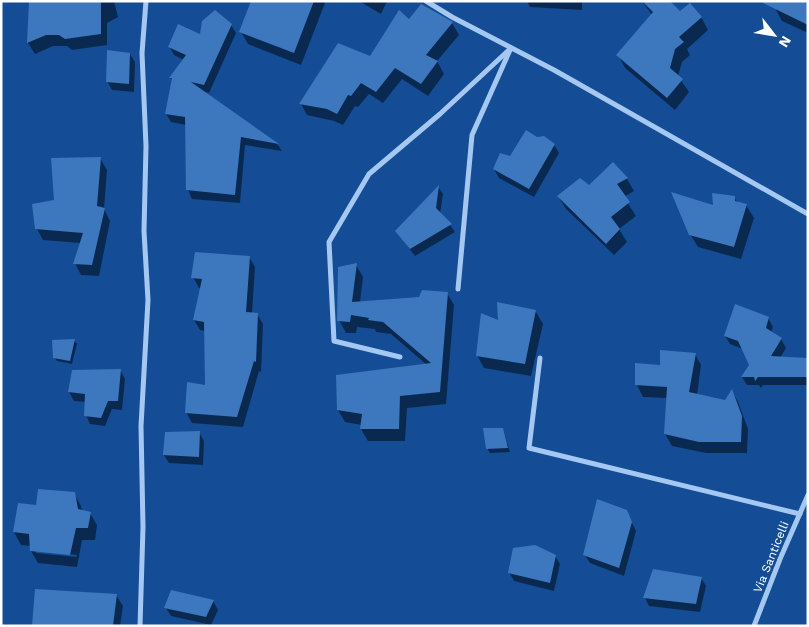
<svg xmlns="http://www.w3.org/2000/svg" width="809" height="627" font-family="'Work Sans',sans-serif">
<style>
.shadow{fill:#0007;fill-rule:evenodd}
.building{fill:#3d77be}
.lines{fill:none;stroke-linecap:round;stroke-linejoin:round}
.street{stroke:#a5c8f2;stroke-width:5}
.labels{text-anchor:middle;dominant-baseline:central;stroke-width:5;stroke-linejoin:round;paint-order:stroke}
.street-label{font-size:12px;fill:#fff;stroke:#144d96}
</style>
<rect width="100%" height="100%" fill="#144d96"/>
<g class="shadow">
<polygon points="30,1 114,1 118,17 107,23 107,45 72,50 67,46 53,46 35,54 28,43"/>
<polygon points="252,1 324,1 325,3 301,65 248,44 241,32"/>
<polygon points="359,1 387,1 381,14"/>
<polygon points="527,1 582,1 582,10 530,7"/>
<polygon points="642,1 668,1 680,12 701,17 708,30 687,49 690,55 682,62 678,76 689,92 675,110 625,68 618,55 652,15"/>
<polygon points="808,1 808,33 782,21 775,8"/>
<polygon points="423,6 452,23 459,35 437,61 444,74 428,96 402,79 383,103 369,94 358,107 355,106 343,125 334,121 307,115 301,104 371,57"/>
<polygon points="231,25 236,33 209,93 202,91 278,145 282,151 245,145 240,203 192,199 188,190 186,125 171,122 166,114 173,81 171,78 184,60 174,55 169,46"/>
<polygon points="130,54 135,62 134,92 112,90 107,81"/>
<polygon points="536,139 554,145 559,153 534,197 499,178 494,169"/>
<polygon points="100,158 107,170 104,209 110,221 99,276 81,275 75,263 81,243 43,240 37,229 55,201"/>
<polygon points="613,164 627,179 634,191 624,197 636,216 619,229 627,242 614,255 566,209 558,196 590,186"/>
<polygon points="439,188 443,194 440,214 450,225 455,232 415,256 396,231"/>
<polygon points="734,197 738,203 746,205 754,218 741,259 698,247 690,234 715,206"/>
<polygon points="249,257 255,267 252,313 257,314 263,324 261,372 259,371 243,427 192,423 186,412 206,387 206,331 200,330 194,320 201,288 199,288 193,277"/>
<polygon points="356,265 363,277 360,302 420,299 447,293 454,305 446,404 407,408 405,441 368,441 361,429 362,425 345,422 338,410 427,365 391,334 376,332 375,329 357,327 356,333 346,333 339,320"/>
<polygon points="499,303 536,312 543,324 531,376 484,368 477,355 500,322"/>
<polygon points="768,318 773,327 771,333 781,339 786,348 780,358 808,359 808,385 763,385 761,388 759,385 747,385 742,377 750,365 743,349 730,344 725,336"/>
<polygon points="74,340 77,344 72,364 57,361 54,357"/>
<polygon points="695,354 701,365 697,395 725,401 732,391 738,402 748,429 747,453 706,453 672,446 665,434 667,398 643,397 637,385 637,364 661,366"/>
<polygon points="120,370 125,379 122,410 112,409 105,426 90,424 86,415 86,402 74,401 69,392"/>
<polygon points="503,429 510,452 490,453 487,448"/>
<polygon points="199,432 204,441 203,465 169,463 164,455"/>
<path d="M 74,493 L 81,506 L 82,511 L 90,513 L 97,525 L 95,540 L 82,540 L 77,567 L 38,563 L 31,551 L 31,546 L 21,545 L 14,532 L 19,504 L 37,506 ZM 36,550 L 77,555 L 76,557 L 36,553 Z"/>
<polygon points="626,511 636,531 624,576 590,563 585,555"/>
<polygon points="555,556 560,564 554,591 514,581 509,572"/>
<polygon points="701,578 706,586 700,612 649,606 645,598"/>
<polygon points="116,595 123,606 120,626 33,626"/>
<polygon points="213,601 218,610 211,625 171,616 166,608"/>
</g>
<g class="building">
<polygon points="29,1 101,1 101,34 65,39 59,35 46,35 27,43"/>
<polygon points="251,1 314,1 294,53 239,32"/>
<polygon points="642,1 670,1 680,11 690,3 702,17 679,37 684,42 675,49 670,68 683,79 667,98 616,55 653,12"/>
<polygon points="759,1 808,1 808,25"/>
<polygon points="421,4 453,22 426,55 438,61 421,84 395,68 376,92 361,83 351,96 348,95 337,114 327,109 299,104 338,43 370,56 399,10 409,19"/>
<polygon points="215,10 232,24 204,85 191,82 279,144 241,137 235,195 186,190 185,117 165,114 172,78 169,78 186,55 168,47 178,24 200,34 202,21"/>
<polygon points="107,50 130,53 129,84 106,82"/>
<polygon points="526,130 537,137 544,136 555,144 529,189 493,169 500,153 510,156"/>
<polygon points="101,157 97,206 105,208 92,265 73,264 83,233 35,229 32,204 54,200 51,158"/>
<polygon points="613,162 628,178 617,184 630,202 611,217 620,229 606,244 557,196 580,178 589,185"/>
<polygon points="439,185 436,208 452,224 410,249 395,231"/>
<polygon points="671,192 713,205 712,193 735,196 735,201 747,204 734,247 689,235"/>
<polygon points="195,252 250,256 246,312 258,313 256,362 254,361 237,417 185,413 187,382 205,385 204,322 193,320 202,279 191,278"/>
<polygon points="357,263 352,302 419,297 422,290 448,292 440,392 400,396 399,429 360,429 362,414 337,410 336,375 431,363 383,322 368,320 369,318 351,315 350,322 337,321 338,267"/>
<polygon points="497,302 536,310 525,364 476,356 481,313 498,320"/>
<polygon points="735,304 769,317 766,328 782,338 771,356 808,358 808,377 758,377 755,381 754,377 741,377 749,365 738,341 724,336"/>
<polygon points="75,339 70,361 53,358 52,340"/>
<polygon points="660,350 696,353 689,392 725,400 732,389 742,416 741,442 699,442 664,434 667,387 635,385 635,363 660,365"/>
<polygon points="121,369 118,401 108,401 101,418 84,416 85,394 68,392 72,370"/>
<polygon points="483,428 503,428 508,448 486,449"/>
<polygon points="200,431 199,457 163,455 165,432"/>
<polygon points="38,489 75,492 78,509 91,512 88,528 76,528 70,555 30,551 29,534 13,532 18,503 36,505"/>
<polygon points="597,499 627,510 632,522 619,568 583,555"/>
<polygon points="535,545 556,555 550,583 508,573 513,548"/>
<polygon points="653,569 702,577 696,604 643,598"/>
<polygon points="35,589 117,594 113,626 32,626"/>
<polygon points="171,590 214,600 206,617 164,608"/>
</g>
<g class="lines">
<g class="street">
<polyline points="426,1 452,17 554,70 808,214"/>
<polyline points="458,289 472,135 510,50"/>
<polyline points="400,357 334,341 329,242 369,174 440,114 511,48"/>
<polyline points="540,358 529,448 800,514"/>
<polyline points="140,626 143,527 141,426 148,300 144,231 146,146 142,53 146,1"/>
<polyline points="754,626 780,559 808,495"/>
</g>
</g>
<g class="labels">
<g class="street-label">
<text transform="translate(771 557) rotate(-68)">Via Santicelli</text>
</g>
</g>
<rect width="809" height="627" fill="none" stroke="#ffffff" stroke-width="5"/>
<g transform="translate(774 35) rotate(121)" stroke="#144d96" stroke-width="4" paint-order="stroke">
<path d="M0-4L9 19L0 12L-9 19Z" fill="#ffffff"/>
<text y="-8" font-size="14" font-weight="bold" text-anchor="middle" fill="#ffffff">N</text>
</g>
</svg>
